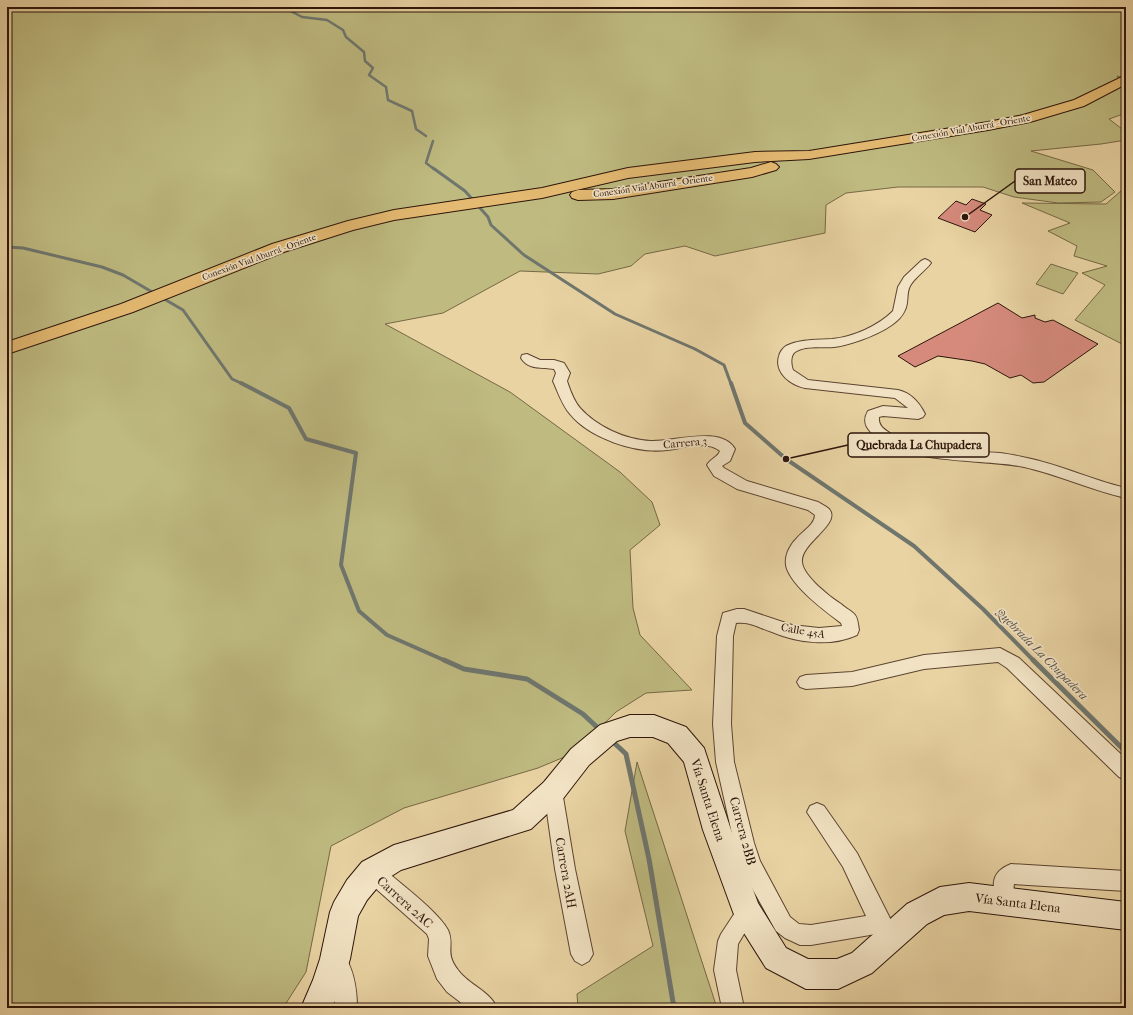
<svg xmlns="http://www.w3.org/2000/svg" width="1133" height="1015" font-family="'IM FELL French Canon',serif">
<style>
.green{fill:#beba80;stroke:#766845}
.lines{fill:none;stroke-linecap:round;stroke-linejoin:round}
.stream-far3{stroke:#6f766e;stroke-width:2.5}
.stream-far2{stroke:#6f766e;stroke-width:3}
.stream-far1{stroke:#6f766e;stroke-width:4}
.stream{stroke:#6f766e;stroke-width:5}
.building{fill:#d58a7c;stroke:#2d150a}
.minor-casing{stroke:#5c4430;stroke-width:2}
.secondary-casing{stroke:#2d150a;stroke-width:2}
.primary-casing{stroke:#2d150a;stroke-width:2}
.minor{fill:#f1e2c3;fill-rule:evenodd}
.secondary{fill:#f1e2c3;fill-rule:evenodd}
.primary{fill:#e4ba72;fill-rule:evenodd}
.labels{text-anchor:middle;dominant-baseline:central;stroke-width:3.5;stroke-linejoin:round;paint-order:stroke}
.far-street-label{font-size:9px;fill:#2d150a;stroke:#f1e2c3}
.street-label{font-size:11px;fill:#2d150a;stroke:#f1e2c3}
.water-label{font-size:12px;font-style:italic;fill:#544d44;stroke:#f1e2c3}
.near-street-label{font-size:13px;fill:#2d150a;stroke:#f1e2c3}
.leader{fill:none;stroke:#2d150a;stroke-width:1.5}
.callout-dot{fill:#2d150a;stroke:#f1e2c3;stroke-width:1.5}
.callout{fill:#f1e2c3;stroke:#2d150a;stroke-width:1.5}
.callout-label{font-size:12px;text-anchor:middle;font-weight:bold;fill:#2d150a}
</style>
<rect width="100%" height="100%" fill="#e9d3a3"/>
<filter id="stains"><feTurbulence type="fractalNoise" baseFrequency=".005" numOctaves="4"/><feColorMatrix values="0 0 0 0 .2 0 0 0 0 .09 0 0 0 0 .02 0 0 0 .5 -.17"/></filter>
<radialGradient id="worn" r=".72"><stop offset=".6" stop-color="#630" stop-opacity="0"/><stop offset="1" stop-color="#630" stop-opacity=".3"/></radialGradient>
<g class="green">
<polygon points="7,7 1126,7 1126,78 1117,76 1126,99 1126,113 1109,119 1126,132 1126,140 1101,144 1031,151 1093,170 1115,192 1101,202 1058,203 1014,197 983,187 898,187 846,193 826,205 825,233 715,256 685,246 645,254 631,266 598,274 520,271 443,313 385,324 510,392 620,472 652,502 660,525 630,550 633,608 640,635 692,690 646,693 616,712 574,753 538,768 404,808 331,846 306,972 283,1008 7,1008"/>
<polygon points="1122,190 1126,191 1126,346 1075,320 1105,285 1082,273 1107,266 1074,256 1077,246 1048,231 1070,223 1022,203 1106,204"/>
<polygon points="1051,264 1078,273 1063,294 1036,284"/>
<polygon points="637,762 717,1008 578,1008 577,994 653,946 625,831"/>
</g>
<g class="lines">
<g class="stream-far3">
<polyline points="283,7 302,17 327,20 343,30 346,37 364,52 365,61 373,68 369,75 386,87 388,100 412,111 416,129 426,136"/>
<polyline points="433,141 426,163 434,169"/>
</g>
<g class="stream-far2">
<polyline points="433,168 465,191 488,217 491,225 524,255 615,314 695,349 724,365 731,384"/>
<polyline points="7,247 23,248 102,267 123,275 183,310 232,379 243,384"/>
</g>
<g class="stream-far1">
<polyline points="241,383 289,408 306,439 356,453 341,565 359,611 387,635 446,661"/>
<polyline points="731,383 745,423 786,459 914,546 983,609 1034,661"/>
</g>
<g class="stream">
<polyline points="444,660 464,669 527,679 583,714 600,730"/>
<polyline points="1033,660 1126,752"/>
<polyline points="611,740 626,754 649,859 674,1008"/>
</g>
</g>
<g class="building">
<polygon points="972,199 986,204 980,210 992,215 975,232 938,218 956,201 966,205"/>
<polygon points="998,303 1022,318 1035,315 1035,318 1045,322 1053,320 1098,344 1044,382 1033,383 1021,375 1010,378 985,364 972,361 938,356 915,367 898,356"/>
</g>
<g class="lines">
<defs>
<g id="minor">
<path d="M 925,259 L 929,261 L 931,263 C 925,271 915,277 910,286 C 906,293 909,302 905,310 C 899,325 875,335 861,340 C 852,343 843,346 834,347 C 822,348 805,345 795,352 C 790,356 791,365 793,370 L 808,380 L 898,390 C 911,393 919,402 925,414 L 923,417 L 918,419 L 883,416 L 879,417 C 878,426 884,429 890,433 C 922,454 963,450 1000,453 C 1009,454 1018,456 1027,458 C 1061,465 1092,480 1126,488 L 1126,498 C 1091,490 1059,475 1024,467 C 984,458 895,466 869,430 C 864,424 864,418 868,411 L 883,406 L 908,408 L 895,398 L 805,388 C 791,385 774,373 779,356 C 780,352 783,348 786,346 C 800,339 817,340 832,339 C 853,337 878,326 893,311 L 898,287 L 904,277 L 921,261 Z"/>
<path d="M 527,354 L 540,360 L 554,360 L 564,363 L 570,373 L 567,381 C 570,390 574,401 580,408 C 597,427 626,440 651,441 C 674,442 721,425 735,449 L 730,461 L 722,466 L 724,468 L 747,481 L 818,502 C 821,504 826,506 829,509 C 842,524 800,543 802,562 C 803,576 830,597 841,604 C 845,608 852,611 855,615 C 858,619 858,625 859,630 L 857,635 C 831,647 798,643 772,632 C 759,628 750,621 736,623 L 733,636 L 731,724 L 734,762 L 754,843 L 760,861 L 790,917 L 799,924 L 811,925 L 866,916 L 843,867 L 807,812 L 810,806 L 817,803 L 824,806 L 857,853 L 900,938 L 897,945 L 890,948 L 883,945 L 876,934 L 811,945 L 800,945 L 785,938 L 776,931 L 753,890 L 741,864 L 734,843 L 716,762 L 713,724 L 717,636 L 723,613 L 737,609 L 744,609 L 792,625 L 819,628 L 842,626 L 841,623 C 825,611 794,588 787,569 C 783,558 789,546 797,538 C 803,531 815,524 815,515 L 808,510 L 737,489 L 714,476 L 707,465 C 710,459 718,457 720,451 C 706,440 683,448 667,450 C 636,454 589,438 570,414 C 562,405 558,392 553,381 L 556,373 L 554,369 C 542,367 528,370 521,358 L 522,355 Z"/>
<polygon points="1000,648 1019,658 1126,759 1126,780 1119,777 1007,668 998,662 924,669 852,686 806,689 800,687 797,682 800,677 806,675 852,672 924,655"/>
<polygon points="553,782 560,785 562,791 575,869 593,954 589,961 582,965 575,961 571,954 555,869 544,791 546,785"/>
<path d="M 372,862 L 379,865 C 396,880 438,911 448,930 C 455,946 444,952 458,970 C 469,985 490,991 497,1008 L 468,1008 L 447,992 L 437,979 L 428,956 L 429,939 L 427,934 L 365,879 L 362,872 L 365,865 Z"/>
<path d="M 1011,864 L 1126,871 L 1126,891 L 1014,884 C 1012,894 1019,896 1014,908 L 1007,911 L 1000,908 C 992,889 988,873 1011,864 Z"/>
<polygon points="747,902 754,905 757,912 738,944 736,970 744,1008 722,1008 714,970 718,941 721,934 740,905"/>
<path d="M 336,949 L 343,953 C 354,970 357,988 357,1008 L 335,1008 L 334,983 L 325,960 L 329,953 Z"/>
</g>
<polygon id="secondary" points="630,715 654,715 686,727 704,748 731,830 758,903 786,948 808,959 837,959 852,953 907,904 940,887 969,883 1126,902 1126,930 969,911 944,915 927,924 872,973 838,989 806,989 766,968 737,922 733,912 703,830 684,762 668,743 653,737 630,737 617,741 589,765 562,800 531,829 401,870 382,882 367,900 358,916 350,959 342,984 332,1008 301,1008 313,980 320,959 330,912 334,902 347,880 362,862 394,845 513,810 544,782 571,749 600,725"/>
<g id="primary">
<polygon points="1126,75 1126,84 1084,106 1030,122 988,130 809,159 755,162 628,178 542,198 394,220 353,230 284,252 133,312 7,354 7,342 121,304 272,244 348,221 394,210 542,188 628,168 755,152 809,151 988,122 1023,115 1074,100"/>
<polygon points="771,162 776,164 779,167 776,170 752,177 613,199 578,200 572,198 570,195 572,192 578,190 613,189 751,168"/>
</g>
</defs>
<use href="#minor" class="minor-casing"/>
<use href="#secondary" class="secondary-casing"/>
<use href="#primary" class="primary-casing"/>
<use href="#minor" class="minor"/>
<use href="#secondary" class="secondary"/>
<use href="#primary" class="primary"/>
</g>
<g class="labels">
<g class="far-street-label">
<text transform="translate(971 128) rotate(-10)">Conexión Vial Aburrá - Oriente</text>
<text transform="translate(653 186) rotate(-8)">Conexión Vial Aburrá - Oriente</text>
<text transform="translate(259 257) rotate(-20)">Conexión Vial Aburrá - Oriente</text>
</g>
<g class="street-label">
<text transform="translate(685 443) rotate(-5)">Carrera 3</text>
<text transform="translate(803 631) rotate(10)">Calle 45A</text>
</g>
<g class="water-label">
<text transform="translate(1042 654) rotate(45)">Quebrada La Chupadera</text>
</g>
<g class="near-street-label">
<text transform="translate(708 800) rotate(72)">Vía Santa Elena</text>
<text transform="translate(743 831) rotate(75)">Carrera 2BB</text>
<text transform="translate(566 873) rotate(80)">Carrera 2AH</text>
<text transform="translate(405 902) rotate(42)">Carrera 2AC</text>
<text transform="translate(1018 903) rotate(7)">Vía Santa Elena</text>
</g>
</g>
<path class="leader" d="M965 217L1015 181M786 459L848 445"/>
<g class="callout-dot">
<circle cx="965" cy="217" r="4"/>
<circle cx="786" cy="459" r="4"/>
</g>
<g class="callout">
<rect x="1015" y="169" width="70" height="24" rx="4"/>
<rect x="848" y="433" width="141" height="24" rx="4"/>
</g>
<g class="callout-label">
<text x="1050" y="185">San Mateo</text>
<text x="919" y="449">Quebrada La Chupadera</text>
</g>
<rect width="1133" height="1015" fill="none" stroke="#e9d3a3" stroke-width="24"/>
<rect x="8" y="8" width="1117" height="999" fill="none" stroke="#2d150a" stroke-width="2"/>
<rect x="12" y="12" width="1109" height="991" fill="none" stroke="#2d150a"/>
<rect width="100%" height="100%" filter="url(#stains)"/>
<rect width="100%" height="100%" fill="url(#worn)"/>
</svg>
